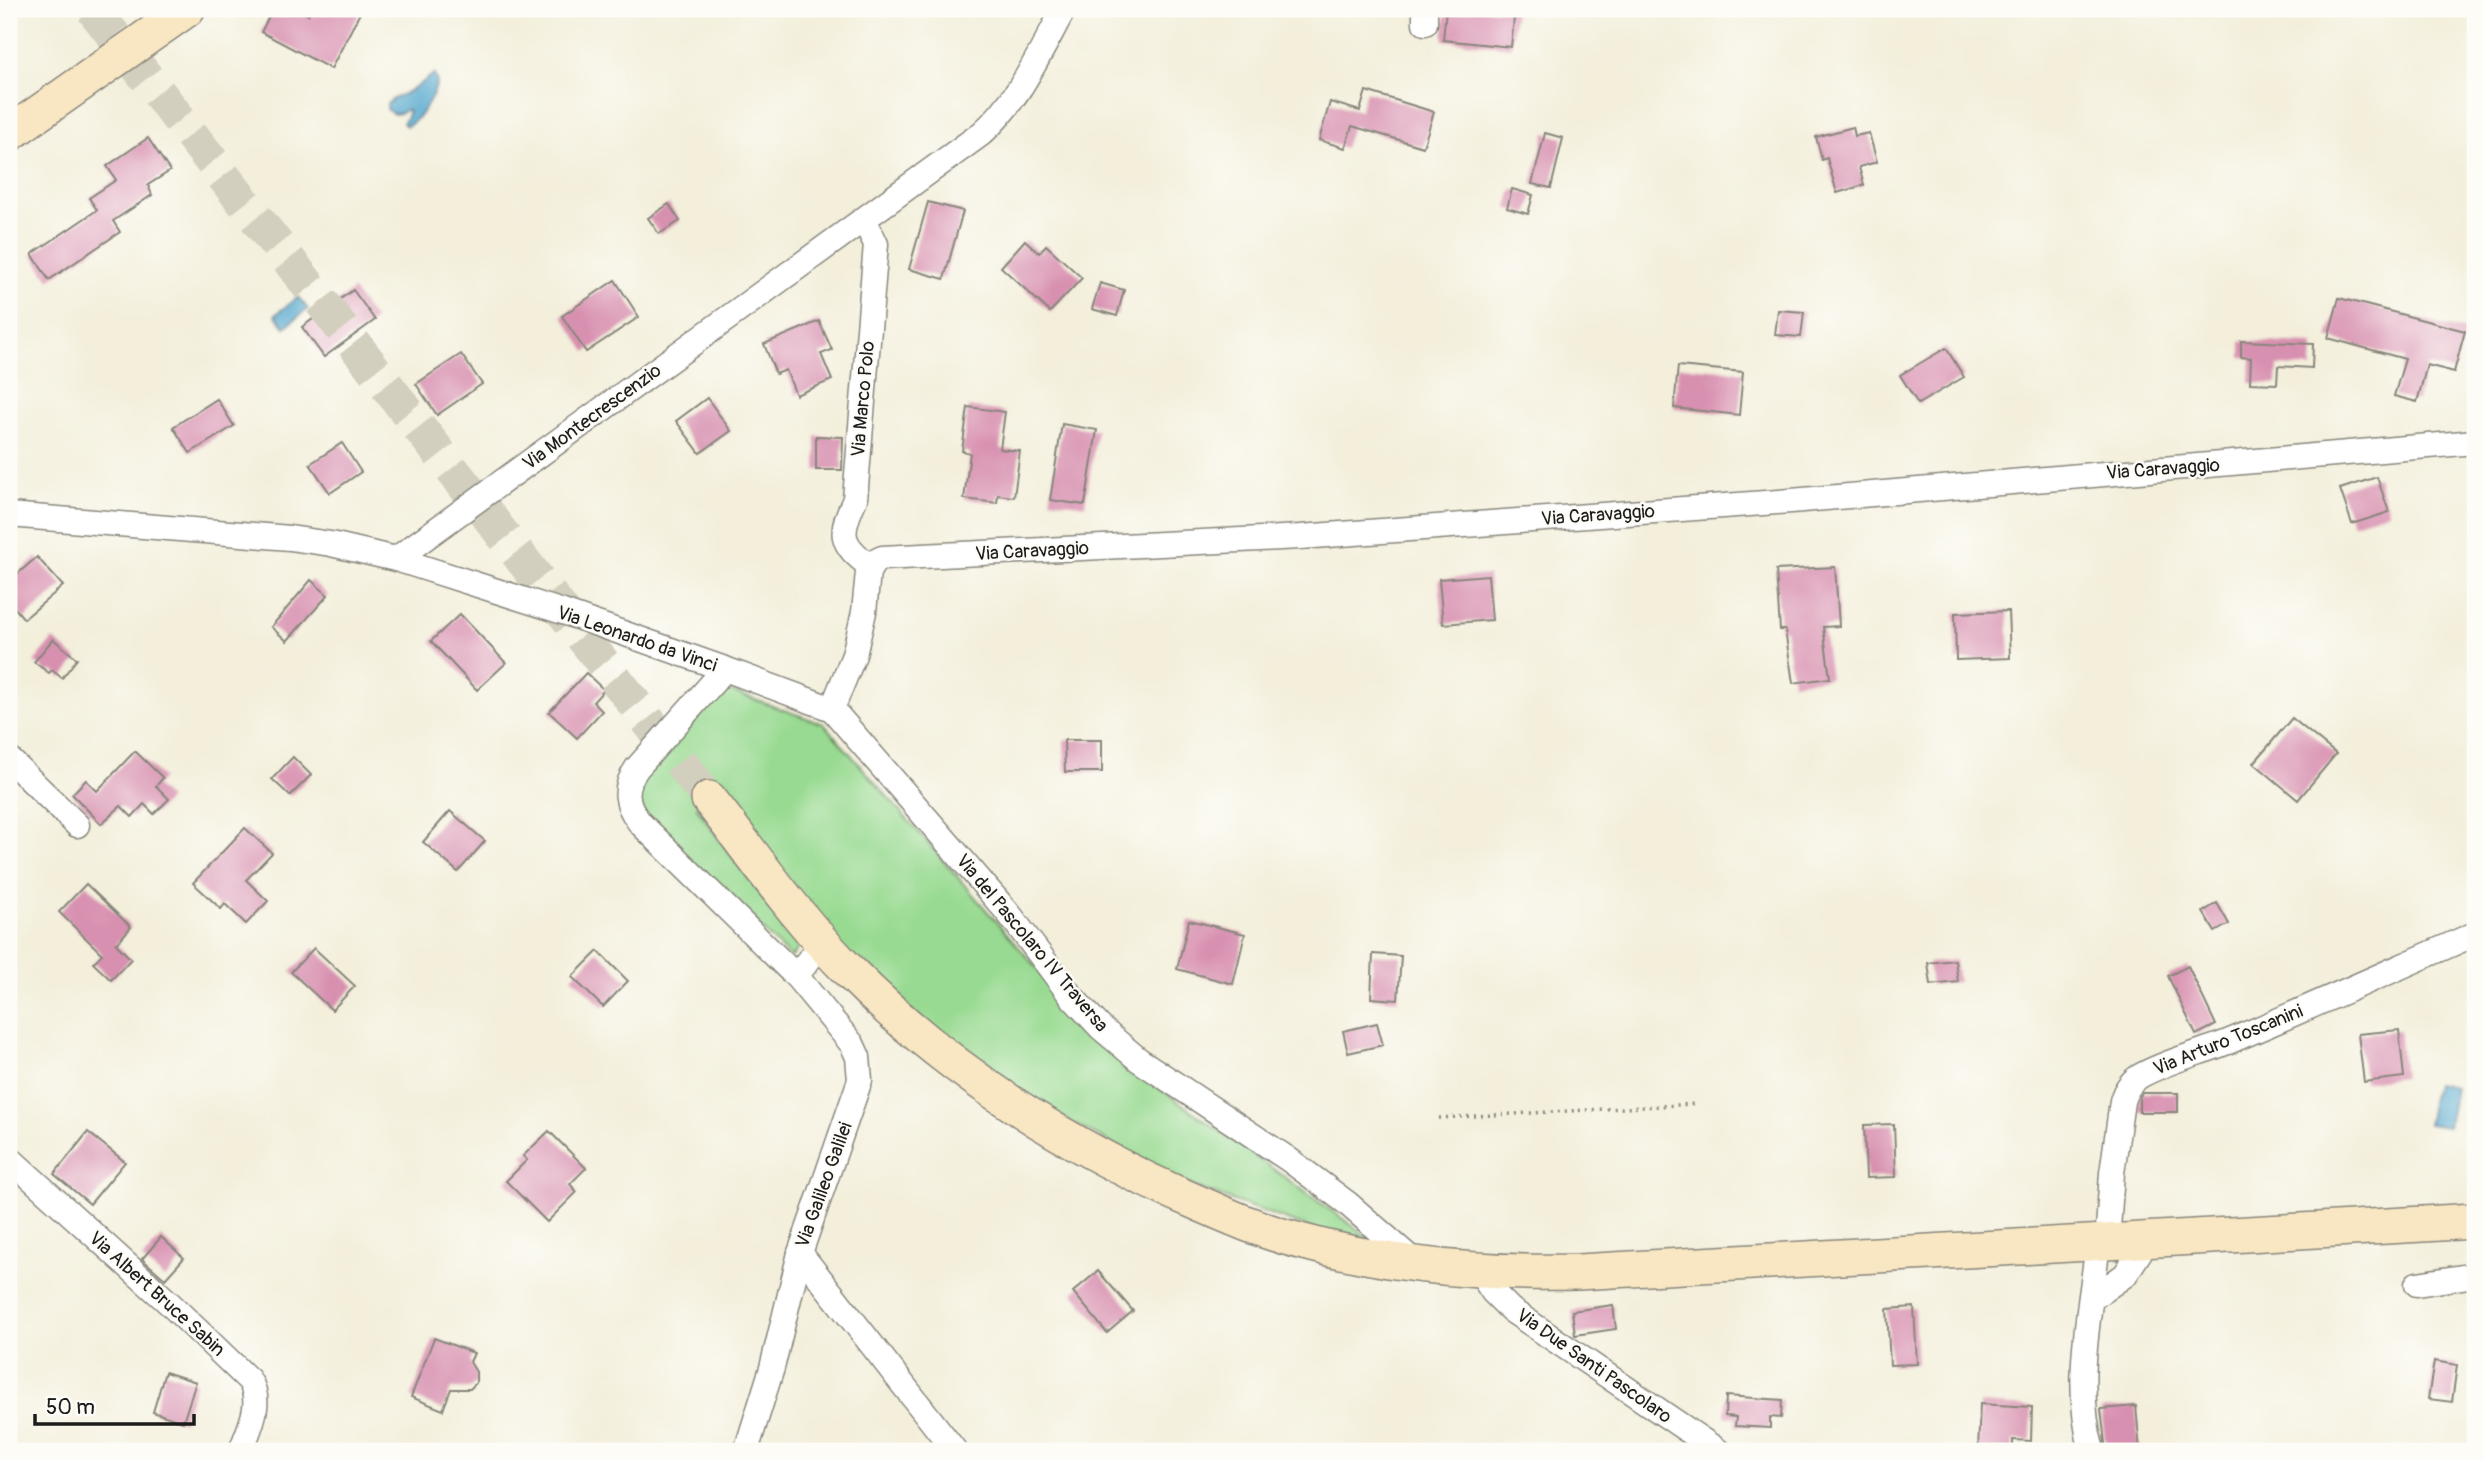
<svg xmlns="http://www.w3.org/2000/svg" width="2484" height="1460" font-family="Pangolin,sans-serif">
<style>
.green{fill:#98da91;stroke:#5a7b56;stroke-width:2}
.water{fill:#50a5cc;stroke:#366074;stroke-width:2}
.building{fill:#d890b0}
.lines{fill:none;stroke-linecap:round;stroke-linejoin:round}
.secondary-tunnel{stroke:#d3cfbe;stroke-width:35;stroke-dasharray:35 18;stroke-linecap:butt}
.street-casing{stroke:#88867c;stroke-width:27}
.secondary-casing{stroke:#88867c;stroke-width:38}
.path{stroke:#88867c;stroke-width:3.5;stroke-dasharray:2 5;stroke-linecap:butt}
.street{stroke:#fff;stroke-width:24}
.secondary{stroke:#f9e7c3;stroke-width:35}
.labels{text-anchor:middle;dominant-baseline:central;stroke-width:5;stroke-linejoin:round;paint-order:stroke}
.street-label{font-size:19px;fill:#1c1c1c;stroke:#fdfcf7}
</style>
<rect width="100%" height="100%" fill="#fdfcf7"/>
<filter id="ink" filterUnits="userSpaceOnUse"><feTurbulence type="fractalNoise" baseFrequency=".0143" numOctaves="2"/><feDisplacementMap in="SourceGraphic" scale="14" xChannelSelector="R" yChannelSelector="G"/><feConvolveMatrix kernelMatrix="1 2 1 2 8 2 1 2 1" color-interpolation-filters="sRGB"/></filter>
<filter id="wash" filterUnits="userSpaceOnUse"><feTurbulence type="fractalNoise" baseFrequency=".00686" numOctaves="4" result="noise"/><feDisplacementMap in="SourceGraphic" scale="28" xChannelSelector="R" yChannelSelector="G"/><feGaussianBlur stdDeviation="1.57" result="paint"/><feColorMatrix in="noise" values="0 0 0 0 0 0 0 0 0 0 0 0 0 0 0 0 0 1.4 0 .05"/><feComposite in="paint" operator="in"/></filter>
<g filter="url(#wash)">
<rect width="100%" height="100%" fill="#f3efdb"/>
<polygon class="green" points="724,689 824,724 1098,1038 1147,1079 1371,1239 1315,1230 1192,1186 1038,1105 886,993 695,806 799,947 791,958 644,815 636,788"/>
<g class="water">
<path d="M 434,74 L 437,82 C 434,95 419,123 406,126 L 403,123 L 408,114 L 408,109 C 400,114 394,117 387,109 L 387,104 L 393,99 L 412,90 Z"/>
<polygon points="298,297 308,309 285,327 275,315"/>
<polygon points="2435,1083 2455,1087 2448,1127 2427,1124"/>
</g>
<g id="blocks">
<g class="building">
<polygon points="273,9 297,9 308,15 311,9 362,9 331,69 261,32"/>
<polygon points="1446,9 1515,9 1511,47 1443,40"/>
<polygon points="1366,91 1434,112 1423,147 1352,126 1345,148 1319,140 1330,102 1360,111"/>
<polygon points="1853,127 1855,136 1869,133 1877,162 1859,167 1864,185 1837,193 1827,158 1822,160 1816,137"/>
<polygon points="1545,133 1563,138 1551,188 1532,184"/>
<polygon points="148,138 170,171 148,185 152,195 113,221 120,232 49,280 32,254 97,210 89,198 116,180 107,166"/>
<polygon points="1512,189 1533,195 1528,214 1507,208"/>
<polygon points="928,202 963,211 944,279 909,269"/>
<polygon points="669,204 680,221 659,234 648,218"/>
<polygon points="1025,240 1039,253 1046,245 1082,278 1050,312 1001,267"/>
<polygon points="615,280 639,317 586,352 562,316"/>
<polygon points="1100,283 1124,290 1117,316 1092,309"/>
<polygon points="353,290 375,320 324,357 302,327"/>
<polygon points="2339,298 2465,331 2454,372 2427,365 2417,402 2394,396 2405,359 2328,338"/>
<polygon points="1778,310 1804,312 1801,337 1775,335"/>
<polygon points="819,321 832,350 821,354 832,380 796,395 786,370 776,374 764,344"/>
<polygon points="2241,341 2313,344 2312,368 2278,366 2277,384 2250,383 2251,358 2241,357"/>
<polygon points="1946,348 1964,377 1918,404 1900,375"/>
<polygon points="461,354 482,384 437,415 416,384"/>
<polygon points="1678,366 1743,372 1739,415 1674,408"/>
<polygon points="707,398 731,431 700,453 676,421"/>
<polygon points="217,399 234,426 190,453 173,427"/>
<polygon points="968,407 1005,412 1000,449 1020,451 1014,497 998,495 997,503 964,499 970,453 962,451"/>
<polygon points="1062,424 1097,430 1085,505 1050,500"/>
<polygon points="816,436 843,437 842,470 816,470"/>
<polygon points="342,443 361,472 330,493 310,464"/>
<polygon points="2377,477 2389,512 2352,524 2340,489"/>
<polygon points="37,557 63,586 24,619 9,601 9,581"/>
<polygon points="1835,567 1839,626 1823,627 1830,678 1793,683 1785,630 1780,630 1776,570"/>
<polygon points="1488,575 1492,620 1443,624 1439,579"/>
<polygon points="311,580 328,595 287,641 271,627"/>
<polygon points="2008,611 2010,658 1956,660 1955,613"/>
<polygon points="460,614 506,663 477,690 431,641"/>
<polygon points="53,639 77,659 62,678 52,670 49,673 34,662"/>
<polygon points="586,673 604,690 593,702 602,711 577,738 549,712"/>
<polygon points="2292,718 2336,754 2298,800 2254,763"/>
<polygon points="1064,740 1102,740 1102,772 1065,772"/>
<polygon points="135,751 163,778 156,786 169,799 154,814 144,804 132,817 121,806 101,824 72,794 86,780 97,791"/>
<polygon points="293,757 311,775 290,796 272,779"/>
<polygon points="450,811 485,841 458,872 423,842"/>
<polygon points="245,828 272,853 246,880 268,901 246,924 225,904 221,909 193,883"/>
<polygon points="86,884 131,927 116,944 131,959 111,980 93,963 102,954 59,912"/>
<polygon points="2217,903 2229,924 2215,932 2203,912"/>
<polygon points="1189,920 1245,934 1233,984 1177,969"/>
<polygon points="314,948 355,986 332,1010 291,972"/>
<polygon points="598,951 628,981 603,1007 572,977"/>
<polygon points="1373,954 1401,956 1398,1000 1371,998"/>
<polygon points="1955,960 1958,982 1931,985 1928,963"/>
<polygon points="2188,966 2216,1025 2196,1035 2168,976"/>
<polygon points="1377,1023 1383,1045 1348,1053 1343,1031"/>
<polygon points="2399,1030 2404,1077 2364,1082 2358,1034"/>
<polygon points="2142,1093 2178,1093 2178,1112 2139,1112 2139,1098"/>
<polygon points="1894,1124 1896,1177 1866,1178 1864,1125"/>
<polygon points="549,1131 586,1168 570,1184 577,1192 547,1222 506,1181 527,1160 523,1156"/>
<polygon points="88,1132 125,1162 90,1204 54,1174"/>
<polygon points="161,1237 184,1258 165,1279 142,1259"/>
<polygon points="1098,1271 1133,1311 1107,1333 1073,1292"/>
<polygon points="1613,1305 1616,1329 1575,1335 1572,1311"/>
<polygon points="1914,1307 1917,1364 1890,1365 1887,1309"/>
<polygon points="434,1338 474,1353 470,1362 476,1372 476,1383 470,1389 451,1389 443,1410 411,1397"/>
<polygon points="2434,1361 2457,1365 2452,1402 2428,1399"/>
<polygon points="165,1372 196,1382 183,1422 153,1412"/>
<polygon points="1726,1396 1782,1400 1781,1418 1770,1417 1770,1428 1735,1426 1736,1417 1725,1416"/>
<polygon points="1980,1404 2032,1407 2031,1441 2013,1440 2013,1451 1978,1451"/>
<polygon points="2136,1406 2140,1451 2106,1451 2101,1409"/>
</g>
</g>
</g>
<g filter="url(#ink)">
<use href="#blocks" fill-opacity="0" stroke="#88867c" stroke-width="2"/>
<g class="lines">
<polyline class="secondary-tunnel" points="93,9 709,799"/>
<defs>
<g id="street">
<polyline points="1425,9 1425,23"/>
<path d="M 864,220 L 876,244 L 855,499 C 839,534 839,543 871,567"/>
<polyline points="9,515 290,538 331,544 396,559 563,612 725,669 832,709 1010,915 1071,996 1101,1028 1139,1060 1288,1159 1347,1203 1418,1265"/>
<path d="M 396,559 L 981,134 C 1019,101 1040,52 1064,9"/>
<path d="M 725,669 L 637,768 C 623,788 625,804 640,823 L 796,976"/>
<polyline points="832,709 854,655 864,612 868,572 874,562 882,558 1300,537 1791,501 2475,442"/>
<polyline points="9,759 77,825"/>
<path d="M 9,1158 L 169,1303 L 249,1380 C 264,1403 249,1428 241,1451"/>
<path d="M 2107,1243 L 2112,1173 L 2122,1101 C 2125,1090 2130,1082 2140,1076 C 2168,1060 2205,1052 2235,1039 C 2315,1005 2395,969 2475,934"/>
<polyline points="800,1253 955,1451"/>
<polyline points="1479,1271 1493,1292 1511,1310 1718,1451"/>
<polyline points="2417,1284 2475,1275"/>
<polyline points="2091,1299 2125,1275 2147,1241"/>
<polyline points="746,1451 772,1368 800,1253 860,1080 858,1057 852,1044 796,976 822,943"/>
<path d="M 2092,1451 C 2073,1384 2090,1312 2098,1243"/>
</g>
<g id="secondary">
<polyline points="9,134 187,9"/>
<path d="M 709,799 C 755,857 797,919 850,972 C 947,1070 1069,1148 1196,1202 C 1230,1217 1264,1232 1300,1241 C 1391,1266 1485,1274 1578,1272 L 2475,1221"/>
</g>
</defs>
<use href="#street" class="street-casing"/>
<use href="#secondary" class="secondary-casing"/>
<polyline class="path" points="1439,1118 1697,1104"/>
<use href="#street" class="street"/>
<use href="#secondary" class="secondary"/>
</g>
</g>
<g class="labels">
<g class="street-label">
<text transform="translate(863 399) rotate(-85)">Via Marco Polo</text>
<text transform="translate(592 417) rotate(-36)">Via Montecrescenzio</text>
<text transform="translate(2163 469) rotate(-4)">Via Caravaggio</text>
<text transform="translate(1598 515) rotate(-4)">Via Caravaggio</text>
<text transform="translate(1032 551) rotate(-3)">Via Caravaggio</text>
<text transform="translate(637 639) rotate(19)">Via Leonardo da Vinci</text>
<text transform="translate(1032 943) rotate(50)">Via del Pascolaro IV Traversa</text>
<text transform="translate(2228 1040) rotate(-22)">Via Arturo Toscanini</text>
<text transform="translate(824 1185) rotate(-70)">Via Galileo Galilei</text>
<text transform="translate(157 1294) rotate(42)">Via Albert Bruce Sabin</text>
<text transform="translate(1594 1366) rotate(35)">Via Due Santi Pascolaro</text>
</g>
</g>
<rect width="2484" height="1460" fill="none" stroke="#fdfcf7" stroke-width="35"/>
<path d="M35 1414v10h159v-10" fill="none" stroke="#1c1c1c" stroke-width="3.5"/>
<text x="46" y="1414" font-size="21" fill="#1c1c1c" stroke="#fdfcf7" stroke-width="5" paint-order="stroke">50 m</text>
</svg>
